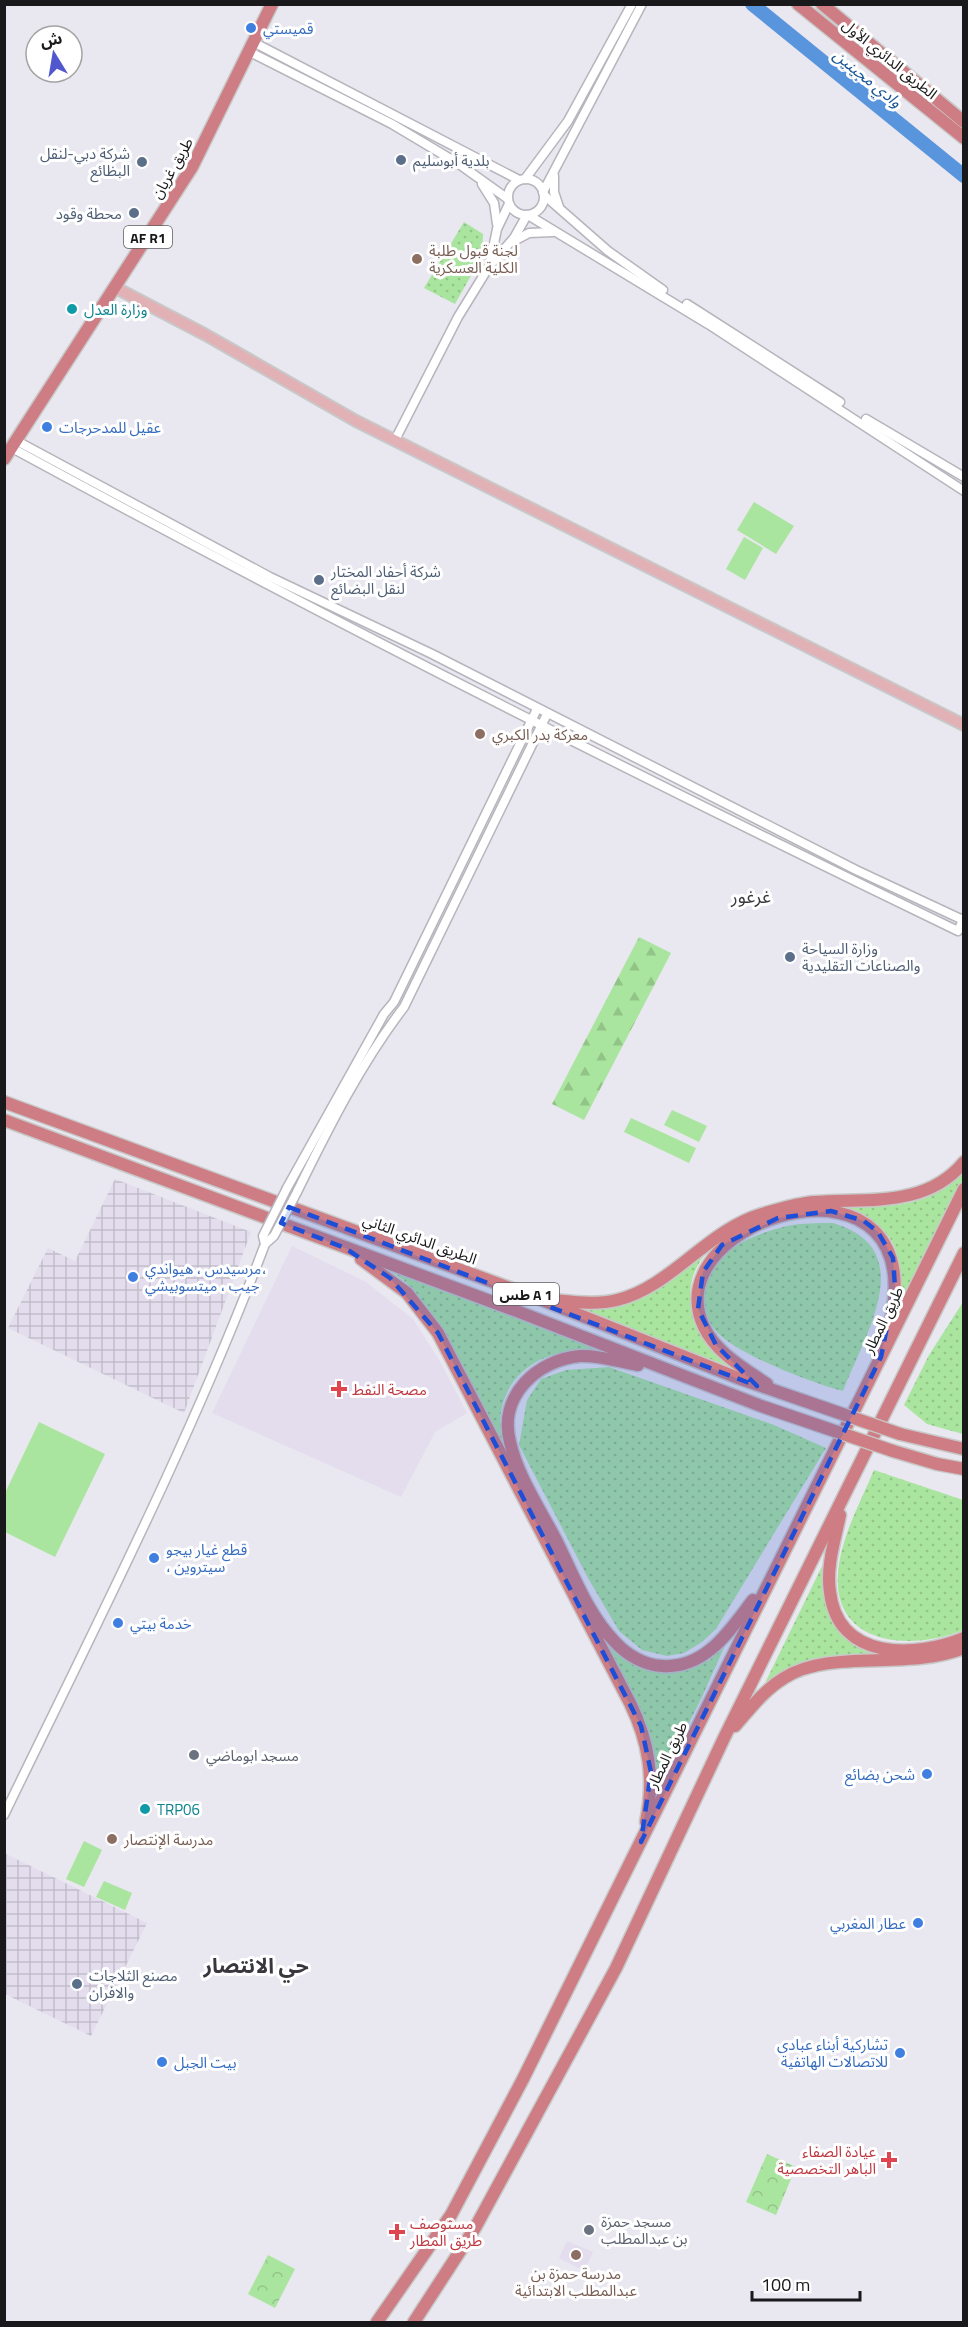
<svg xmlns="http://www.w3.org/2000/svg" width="968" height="2327" font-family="'Titillium Web','Noto Sans Arabic',sans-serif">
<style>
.built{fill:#e3dded}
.industrial{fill:url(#industrial-grid)}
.grass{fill:url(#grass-dots)}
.forest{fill:url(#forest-firs)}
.park{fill:url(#park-crowns)}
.pitch{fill:#aae59f}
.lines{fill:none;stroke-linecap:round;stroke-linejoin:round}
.river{stroke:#5895dd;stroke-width:14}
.minor-casing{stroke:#b7b4bc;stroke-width:11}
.major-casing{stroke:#c8c8c8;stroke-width:14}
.highway-casing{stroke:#c8c8c8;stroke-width:15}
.minor{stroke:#fff;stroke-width:8}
.major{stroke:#e1b1b5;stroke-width:10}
.highway{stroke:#cd7d83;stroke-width:12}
.minor-bridge-casing{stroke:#b7b4bc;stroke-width:11;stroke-linecap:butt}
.highway-bridge-casing{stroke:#c8c8c8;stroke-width:15;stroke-linecap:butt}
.minor-bridge{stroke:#fff;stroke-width:8}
.highway-bridge{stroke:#cd7d83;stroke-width:12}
.marked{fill:#1d4ed8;fill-opacity:0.2;stroke:#1d4ed8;stroke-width:4.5;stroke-dasharray:12 8;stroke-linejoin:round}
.shop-dot{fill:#3f7fe0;stroke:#fff;stroke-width:2}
.service-dot{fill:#5c6f8a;stroke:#fff;stroke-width:2}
.education-dot{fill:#8d6e63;stroke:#fff;stroke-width:2}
.culture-dot{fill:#0f9aa8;stroke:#fff;stroke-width:2}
.health-dot{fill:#e0444e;stroke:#fff;stroke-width:2}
.worship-dot{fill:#6b7280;stroke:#fff;stroke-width:2}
.labels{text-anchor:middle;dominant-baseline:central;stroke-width:6;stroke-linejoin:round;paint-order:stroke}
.shield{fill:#fff;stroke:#5e5d5f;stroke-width:1.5}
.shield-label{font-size:14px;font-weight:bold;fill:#19181a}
.shop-label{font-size:15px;fill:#366cbe;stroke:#fff;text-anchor:start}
.street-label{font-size:15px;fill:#19181a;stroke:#fff}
.service-label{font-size:15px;fill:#4e5e75;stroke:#fff;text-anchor:start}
.education-label{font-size:15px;fill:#785e54;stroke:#fff;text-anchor:start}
.culture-label{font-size:15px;fill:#0d838f;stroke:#fff;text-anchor:start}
.health-label{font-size:15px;fill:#be3a42;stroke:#fff;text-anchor:start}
.worship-label{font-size:15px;fill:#5b616d;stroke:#fff;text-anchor:start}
.water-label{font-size:16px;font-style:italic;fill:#165496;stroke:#fff}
.quarter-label{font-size:18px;fill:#39363d;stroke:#fff}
.district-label{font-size:21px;font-weight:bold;fill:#39363d;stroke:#fff}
</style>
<defs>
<pattern id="industrial-grid" width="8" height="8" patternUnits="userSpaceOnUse" patternTransform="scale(1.5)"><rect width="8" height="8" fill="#e3dded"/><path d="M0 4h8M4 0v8" fill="none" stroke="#c2bdcb"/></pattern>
<pattern id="grass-dots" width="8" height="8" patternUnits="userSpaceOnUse" patternTransform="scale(1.5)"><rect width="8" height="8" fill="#aae59f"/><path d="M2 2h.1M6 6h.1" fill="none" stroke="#92c488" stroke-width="1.8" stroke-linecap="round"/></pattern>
<pattern id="forest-firs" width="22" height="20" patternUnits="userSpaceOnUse" patternTransform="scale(1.5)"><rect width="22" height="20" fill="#aae59f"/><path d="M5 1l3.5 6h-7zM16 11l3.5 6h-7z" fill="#92c488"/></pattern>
<pattern id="park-crowns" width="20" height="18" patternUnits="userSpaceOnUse" patternTransform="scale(1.5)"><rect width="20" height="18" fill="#aae59f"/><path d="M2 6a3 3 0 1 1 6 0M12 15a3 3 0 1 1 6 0" fill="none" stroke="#92c488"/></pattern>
</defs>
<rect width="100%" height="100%" fill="#e9e7ef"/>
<g class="built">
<polygon points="292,1246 366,1282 413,1319 442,1365 467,1413 435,1432 401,1497 212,1413"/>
<polygon points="567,2241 593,2252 584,2271 559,2258"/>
</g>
<g class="industrial">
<polygon points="115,1179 251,1232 184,1413 8,1328 48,1248 75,1261"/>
<polygon points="4,1853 147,1923 91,2036 5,1994"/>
</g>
<g class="grass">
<polygon points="464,222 483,234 482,256 455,304 424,288"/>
<path d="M 963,1170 L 963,1180 L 897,1312 C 899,1285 905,1251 883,1230 C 873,1221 857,1215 846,1208 C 889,1206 935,1208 963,1170 Z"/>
<path d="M 833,1223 C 921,1249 865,1334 843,1391 C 814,1384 737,1354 718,1333 C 694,1308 704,1273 728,1252 C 742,1240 769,1230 787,1226 C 802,1223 818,1223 833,1223 Z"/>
<path d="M 709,1249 C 667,1299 704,1335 741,1371 L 568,1305 L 609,1305 Z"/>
<path d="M 387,1268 L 413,1279 L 610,1353 C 565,1342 509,1361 501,1412 C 499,1425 503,1440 505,1453 L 421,1304 L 407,1283 Z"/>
<polygon points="963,1302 963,1434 927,1424 904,1405 929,1355"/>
<polygon points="609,1367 774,1425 826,1448 716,1629 702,1642 684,1653 667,1656 642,1650 619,1631 588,1578 519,1445 527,1400 541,1379 566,1370"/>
<path d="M 874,1470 L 963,1500 L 963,1630 C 913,1651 832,1647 838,1573 C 841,1537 860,1503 874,1470 Z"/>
<polygon points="827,1556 843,1633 866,1650 893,1658 779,1676 764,1685"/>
<polygon points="597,1628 617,1651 681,1670 710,1660 726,1643 702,1697 659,1782"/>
</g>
<polygon class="forest" points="639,937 671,953 584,1120 552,1104"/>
<g class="park">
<polygon points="767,2154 796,2167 776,2215 746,2202"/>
<polygon points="268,2255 295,2269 275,2308 248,2294"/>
</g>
<g class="pitch">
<polygon points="754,502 794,526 776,554 737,530"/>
<polygon points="744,537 763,548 745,580 726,569"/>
<polygon points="672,1110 707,1126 699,1142 664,1125"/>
<polygon points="631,1118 696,1148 689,1163 624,1132"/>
<polygon points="39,1422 105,1454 55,1557 5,1532 5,1493"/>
<polygon points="84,1841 102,1850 84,1887 66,1879"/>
<polygon points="104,1881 132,1893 125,1910 96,1897"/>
</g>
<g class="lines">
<polyline class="river" points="752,4 964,176"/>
<defs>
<g id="minor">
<polyline points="253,42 519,180"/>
<polyline points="248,51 392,124 459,164 508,199"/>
<polyline points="554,176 554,192 559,207"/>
<polyline points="525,179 568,121 632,4"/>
<circle cx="526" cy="197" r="18"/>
<polyline points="482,184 494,203 497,224"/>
<polyline points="543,192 642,4"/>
<polyline points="544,195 608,251 663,290"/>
<polyline points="528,215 708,324 964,491"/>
<polyline points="514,241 529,233 553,232"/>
<polyline points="490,263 497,229 509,204"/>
<polyline points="687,304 840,402"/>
<polyline points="866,419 964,477"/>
<polyline points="395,440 458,317 490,265 514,238 527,215"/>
<polyline points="17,441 270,577 432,654 856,870 963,920"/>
<path d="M 12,448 C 323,617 639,777 958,931 L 964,918"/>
<polyline points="287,1188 384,1014 394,1002 537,709"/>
<path d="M 297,1192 C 328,1129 361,1063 404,1007 L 547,714"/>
<path d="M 4,1815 C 95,1627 191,1440 265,1244"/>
</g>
<polyline id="major" points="116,288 206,335 356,421 964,725"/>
<g id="highway">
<polyline points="798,4 964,138"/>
<polyline points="822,4 964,122"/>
<polyline points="4,459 192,167 272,4"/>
<polyline points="4,1102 537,1298 738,1378 825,1408"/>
<polyline points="4,1120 514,1310 761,1406 817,1425"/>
<path d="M 361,1259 L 407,1293 L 438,1333 L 630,1703 C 649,1742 655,1779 646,1822"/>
<path d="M 553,1300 C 575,1302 596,1305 617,1300 C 671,1287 706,1231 762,1214 C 779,1209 797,1203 815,1202 C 868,1198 926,1208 964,1162"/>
<path d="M 638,1365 C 620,1362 599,1355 580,1356 C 537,1360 498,1396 510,1442 C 518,1477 540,1509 556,1540 C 573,1574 588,1615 615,1642 C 627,1655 644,1665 662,1666 C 706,1669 730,1630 753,1600"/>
<path d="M 767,1384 C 745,1369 716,1353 704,1327 C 651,1216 941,1131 888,1332"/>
<polyline points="900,1434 964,1449"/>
<polyline points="893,1451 937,1464 964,1469"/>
<path d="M 840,1515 C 835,1540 826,1566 830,1592 C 838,1661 915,1658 964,1638"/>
<path d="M 735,1726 C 750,1709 764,1690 784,1678 C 831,1648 907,1671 964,1648"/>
<polyline points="377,2322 451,2215 523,2079 964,1189"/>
<polyline points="414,2322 475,2228 616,1968 724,1738 964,1253"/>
</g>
</defs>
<use href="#minor" class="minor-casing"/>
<use href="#major" class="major-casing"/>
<use href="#highway" class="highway-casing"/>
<use href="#minor" class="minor"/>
<use href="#major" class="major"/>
<use href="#highway" class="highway"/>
<defs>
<g id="minor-bridge">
<polyline points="265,1244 274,1236 297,1192"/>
<polyline points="265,1244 263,1236 287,1188"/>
</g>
<g id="highway-bridge">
<polyline points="825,1408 900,1434"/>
<polyline points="817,1425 893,1451"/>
</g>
</defs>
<use href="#minor-bridge" class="minor-bridge-casing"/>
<use href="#highway-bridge" class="highway-bridge-casing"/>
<use href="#minor-bridge" class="minor-bridge"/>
<use href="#highway-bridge" class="highway-bridge"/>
</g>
<path class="marked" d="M 289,1207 L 757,1386 L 716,1345 L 698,1309 L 703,1272 L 722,1245 L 778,1218 L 831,1211 L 864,1221 L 878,1232 L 893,1258 L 895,1287 L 881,1357 L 641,1842 L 651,1772 L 641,1726 L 438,1333 L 390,1278 L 345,1248 L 281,1223 Z"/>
<g class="shop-dot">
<circle cx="251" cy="28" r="6"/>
<circle cx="47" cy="427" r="6"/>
<circle cx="133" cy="1277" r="6"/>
<circle cx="154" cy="1558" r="6"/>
<circle cx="118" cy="1623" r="6"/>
<circle cx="927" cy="1774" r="6"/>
<circle cx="918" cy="1923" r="6"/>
<circle cx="900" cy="2053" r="6"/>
<circle cx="162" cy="2062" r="6"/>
</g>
<g class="service-dot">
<circle cx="401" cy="160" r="6"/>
<circle cx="142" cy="162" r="6"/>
<circle cx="134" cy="213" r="6"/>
<circle cx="319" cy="580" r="6"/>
<circle cx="790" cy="957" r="6"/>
<circle cx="77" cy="1984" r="6"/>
</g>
<g class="education-dot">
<circle cx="417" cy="259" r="6"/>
<circle cx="480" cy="734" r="6"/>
<circle cx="112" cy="1839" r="6"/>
<circle cx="576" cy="2255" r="6"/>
</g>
<g class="culture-dot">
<circle cx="72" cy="309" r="6"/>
<circle cx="145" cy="1809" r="6"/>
</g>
<g class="health-dot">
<path d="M336 1380h6v6h6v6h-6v6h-6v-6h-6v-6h6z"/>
<path d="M886 2151h6v6h6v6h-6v6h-6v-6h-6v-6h6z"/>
<path d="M394 2223h6v6h6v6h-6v6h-6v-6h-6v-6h6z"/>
</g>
<g class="worship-dot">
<circle cx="194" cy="1755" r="6"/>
<circle cx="589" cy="2230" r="6"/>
</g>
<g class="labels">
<g class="shield">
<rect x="124" y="226" width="48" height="22" rx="4.5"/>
<rect x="493" y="1283" width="66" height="22" rx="4.5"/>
</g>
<g class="shield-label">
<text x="148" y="237">AF R1</text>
<text x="526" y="1294">طس A 1</text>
</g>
<g class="shop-label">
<text x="263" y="28">قميستي</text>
<text x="59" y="427">عقيل للمدحرجات</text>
<text x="145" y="1268">مرسيدس ، هيواندي،<tspan x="145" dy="17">جيب ، ميتسوبيشي</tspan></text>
<text x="166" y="1549">قطع غيار بيجو<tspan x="166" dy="17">، سيتروين</tspan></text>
<text x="130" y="1623">خدمة بيتي</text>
<text x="915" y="1774" text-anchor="end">شحن بضائع</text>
<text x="906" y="1923" text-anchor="end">عطار المغربي</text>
<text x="888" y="2044" text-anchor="end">تشاركية أبناء عبادي<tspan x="888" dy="17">للاتصالات الهاتفية</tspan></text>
<text x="174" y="2062">بيت الجبل</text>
</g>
<g class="street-label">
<text transform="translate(890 59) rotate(39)">الطريق الدائري الأول</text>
<text transform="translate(172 168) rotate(-60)">طريق غريان</text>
<text transform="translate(420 1239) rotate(20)">الطريق الدائري الثاني</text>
<text transform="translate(883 1320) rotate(-64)">طريق المطار</text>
<text transform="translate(667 1755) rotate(-64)">طريق المطار</text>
</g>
<g class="service-label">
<text x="130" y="153" text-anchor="end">شركة دبي-لنقل<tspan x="130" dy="17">البظائع</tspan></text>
<text x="413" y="160">بلدية أبوسليم</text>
<text x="122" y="213" text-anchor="end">محطة وقود</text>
<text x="331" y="571">شركة أحفاد المختار<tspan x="331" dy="17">لنقل البضائع</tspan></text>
<text x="802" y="948">وزارة السياحة<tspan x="802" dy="17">والصناعات التقليدية</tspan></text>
<text x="89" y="1975">مصنع الثلاجات<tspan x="89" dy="17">والافران</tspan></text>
</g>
<g class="education-label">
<text x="429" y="250">لجنة قبول طلبة<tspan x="429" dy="17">الكلية العسكرية</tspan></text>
<text x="492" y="734">معركة بدر الكبري</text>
<text x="124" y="1839">مدرسة الإنتصار</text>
<text x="576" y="2273" text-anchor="middle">مدرسة حمزة بن<tspan x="576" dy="17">عبدالمطلب الابتدائية</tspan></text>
</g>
<g class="culture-label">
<text x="84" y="309">وزارة العدل</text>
<text x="157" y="1809">TRP06</text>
</g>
<g class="health-label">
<text x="352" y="1389">مصحة النفط</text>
<text x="876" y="2151" text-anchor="end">عيادة الصفاء<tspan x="876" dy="17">الباهر التخصصية</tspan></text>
<text x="410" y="2223">مستوصف<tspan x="410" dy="17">طريق المطار</tspan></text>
</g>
<g class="worship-label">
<text x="206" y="1755">مسجد ابوماضي</text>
<text x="601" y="2221">مسجد حمزة<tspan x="601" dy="17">بن عبدالمطلب</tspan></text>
</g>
<g class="water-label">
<text transform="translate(868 78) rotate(39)">وادي مجينين</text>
</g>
<g class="quarter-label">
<text x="751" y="896">غرغور</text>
</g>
<g class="district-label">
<text x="256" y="1965">حي الانتصار</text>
</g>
</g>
<rect width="968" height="2327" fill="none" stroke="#19181a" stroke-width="12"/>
<g transform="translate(54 54) rotate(349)"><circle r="28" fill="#ffffff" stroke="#a3a3a3" stroke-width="1.5"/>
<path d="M0-4.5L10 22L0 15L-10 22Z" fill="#5158ce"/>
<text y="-9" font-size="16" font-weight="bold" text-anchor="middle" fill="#19181a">ش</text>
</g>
<path d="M752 2291v9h108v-9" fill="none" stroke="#19181a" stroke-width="3"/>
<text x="761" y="2291" font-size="18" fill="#19181a" stroke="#ffffff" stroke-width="4.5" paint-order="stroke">100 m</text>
</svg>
